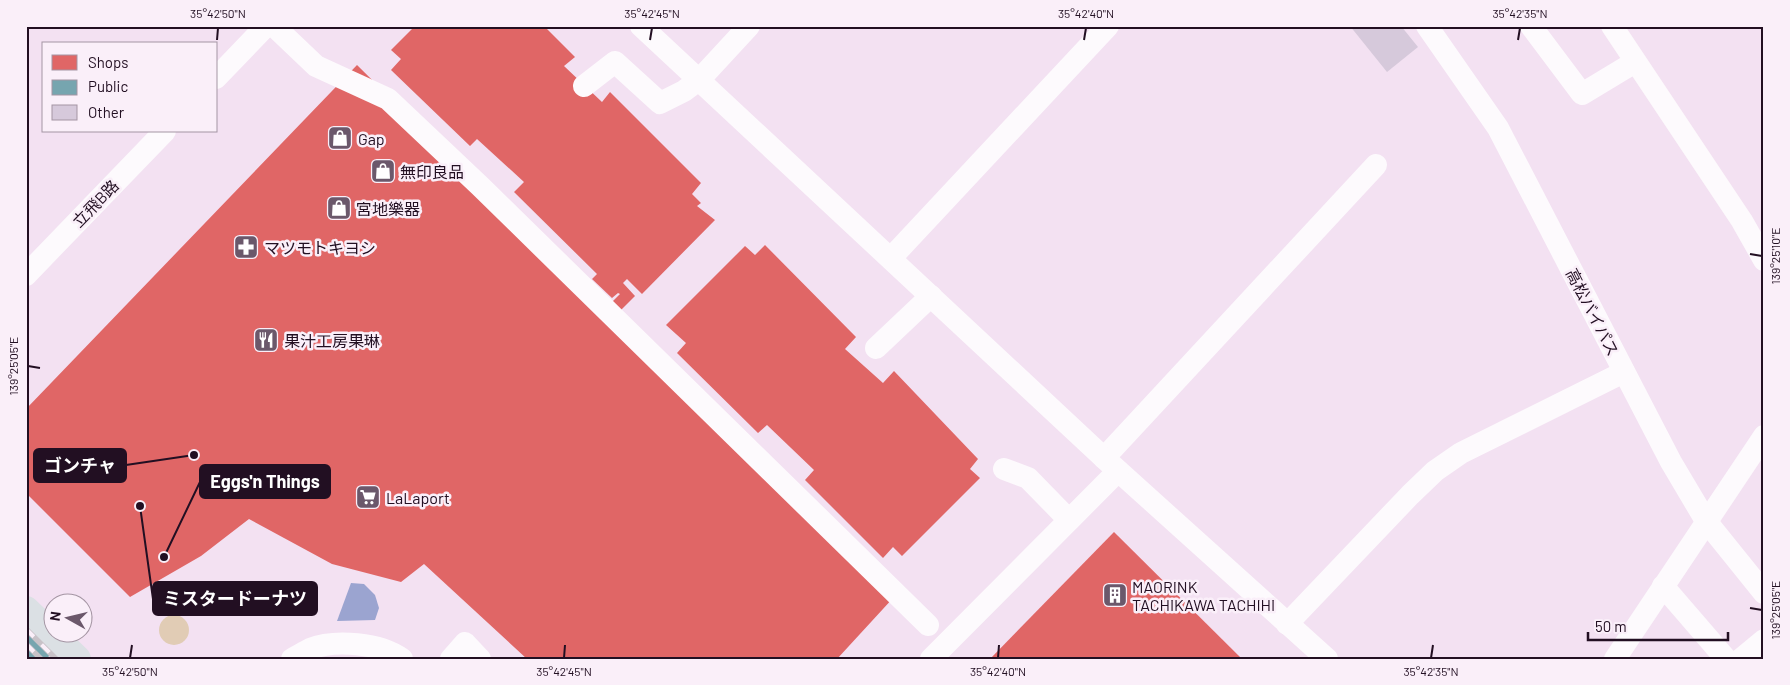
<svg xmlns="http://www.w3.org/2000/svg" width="1790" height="685" font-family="Barlow,'Noto Sans JP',sans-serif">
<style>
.green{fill:#e1ccb5}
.water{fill:#9ba4d0}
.shops{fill:#e06666}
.public{fill:#76a5af}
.building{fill:#d6c9db}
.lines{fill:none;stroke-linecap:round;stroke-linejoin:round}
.minor{stroke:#fdfafd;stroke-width:22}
.major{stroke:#dbe0e4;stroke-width:28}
.rail-casing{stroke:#c8c2c8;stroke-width:5.5}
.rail{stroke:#faeff9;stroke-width:4;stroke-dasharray:11;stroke-linecap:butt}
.ticks{fill:none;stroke:#220f22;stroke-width:2}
.labels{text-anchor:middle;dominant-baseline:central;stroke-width:5;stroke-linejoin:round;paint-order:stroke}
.poi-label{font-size:16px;fill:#220f22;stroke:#faeff9;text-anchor:start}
.street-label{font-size:16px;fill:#220f22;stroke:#faeff9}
.leader{fill:none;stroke:#220f22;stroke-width:2}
.callout-dot{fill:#220f22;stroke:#faeff9;stroke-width:2}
.callout{fill:#220f22;stroke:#220f22;stroke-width:2}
.callout-label{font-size:18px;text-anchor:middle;font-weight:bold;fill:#fff}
.neatline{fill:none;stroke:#220f22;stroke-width:2}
.ticks-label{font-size:12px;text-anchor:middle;fill:#220f22}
</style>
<rect width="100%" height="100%" fill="#f3e1f2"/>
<circle class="green" cx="174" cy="630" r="15"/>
<polygon class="water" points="351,583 364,584 375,595 379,608 375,620 337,621"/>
<g class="shops">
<polygon points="415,26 544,26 575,57 564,66 602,102 610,92 701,183 692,194 701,203 697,206 715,220 642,294 627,279 623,283 635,296 613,318 894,597 837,659 527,659 424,564 401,582 332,564 249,519 201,556 130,597 26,493 26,409 357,65 604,310 620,294 618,293 612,298 592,279 597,274 514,192 524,182 477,139 470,146 391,70 401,59 391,50"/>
<polygon points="765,245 856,337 845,349 883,383 894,371 978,459 970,469 980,478 902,556 893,547 883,558 805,480 814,470 767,425 758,433 677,353 686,343 666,325 745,246 755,255"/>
<polygon points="1114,532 1242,659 990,659"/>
</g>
<polygon class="public" points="26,597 67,639 46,659 26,659"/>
<polygon class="building" points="1350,26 1401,26 1418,47 1387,72"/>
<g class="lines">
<g class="minor">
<polyline points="274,26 316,66 388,99 480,186 928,625"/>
<polyline points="641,26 1104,458 1376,165"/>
<polyline points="1427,26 1498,128 1671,462 1706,521 1764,593"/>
<polyline points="1531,26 1582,94 1635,62"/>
<polyline points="1612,26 1742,221 1764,260"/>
<polyline points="216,78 266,26"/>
<polyline points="584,86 615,62 660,103 684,91 700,79 749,26"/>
<polyline points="891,258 1108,26"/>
<polyline points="26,275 165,131"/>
<polyline points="876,348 931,296"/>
<polyline points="1104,458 1327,659"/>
<polyline points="1004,469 1028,478 1069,520"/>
<polyline points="1663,586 1726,659"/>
<polyline points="1287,624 1410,495 1435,471 1461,453 1624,372"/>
<path d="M 292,659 C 298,656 304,652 310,649 C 335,639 380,643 402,659"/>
<polyline points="451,659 465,643 480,659"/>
<polyline points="931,659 1118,471"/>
<polyline points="1615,659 1764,436"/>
<polyline points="1741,659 1764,640"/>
</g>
<polyline class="major" points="26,610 77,659"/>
<defs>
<g id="rail">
<polyline points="26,629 56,659"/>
<polyline points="26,644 41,659"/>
</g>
</defs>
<use href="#rail" class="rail-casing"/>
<use href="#rail" class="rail"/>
</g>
<path class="ticks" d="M 217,40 L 218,28M 650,40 L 652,28M 1084,40 L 1086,28M 1518,40 L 1520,28M 1750,254 L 1762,256M 28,366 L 40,368M 1750,608 L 1762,610M 130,658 L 132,645M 564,658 L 565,645M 998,658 L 999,645M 1431,658 L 1433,645"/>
<defs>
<symbol id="shop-square" viewBox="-11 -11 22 22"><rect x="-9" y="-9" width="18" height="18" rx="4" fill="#6b586b" stroke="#faeff9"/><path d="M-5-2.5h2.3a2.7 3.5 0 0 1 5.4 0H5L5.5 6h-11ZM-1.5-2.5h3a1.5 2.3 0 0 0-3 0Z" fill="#fff"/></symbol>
<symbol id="pharmacy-square" viewBox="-11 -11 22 22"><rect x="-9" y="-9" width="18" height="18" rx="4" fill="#6b586b" stroke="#faeff9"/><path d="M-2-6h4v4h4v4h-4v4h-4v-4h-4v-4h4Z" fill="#fff"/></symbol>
<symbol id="restaurant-square" viewBox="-11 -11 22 22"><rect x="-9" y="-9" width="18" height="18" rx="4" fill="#6b586b" stroke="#faeff9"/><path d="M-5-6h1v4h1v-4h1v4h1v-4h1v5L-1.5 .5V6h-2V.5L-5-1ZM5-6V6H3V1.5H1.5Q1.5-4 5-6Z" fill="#fff"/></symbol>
<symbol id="supermarket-square" viewBox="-11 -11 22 22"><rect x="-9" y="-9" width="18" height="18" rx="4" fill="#6b586b" stroke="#faeff9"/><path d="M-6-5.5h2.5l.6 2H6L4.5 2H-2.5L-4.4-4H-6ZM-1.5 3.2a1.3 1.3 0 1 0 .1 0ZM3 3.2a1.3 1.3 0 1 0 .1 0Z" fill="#fff"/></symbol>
<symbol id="building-square" viewBox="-11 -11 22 22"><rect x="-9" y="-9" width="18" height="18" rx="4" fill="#6b586b" stroke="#faeff9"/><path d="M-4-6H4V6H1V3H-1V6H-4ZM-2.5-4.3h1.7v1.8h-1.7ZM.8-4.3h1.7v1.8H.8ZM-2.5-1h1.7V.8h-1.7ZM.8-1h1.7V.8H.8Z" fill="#fff"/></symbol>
</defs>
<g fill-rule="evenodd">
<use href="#shop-square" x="326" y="124" width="28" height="28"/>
<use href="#shop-square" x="369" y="157" width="28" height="28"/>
<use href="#shop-square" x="325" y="194" width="28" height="28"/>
<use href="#pharmacy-square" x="232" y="233" width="28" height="28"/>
<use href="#restaurant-square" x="252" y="326" width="28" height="28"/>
<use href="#supermarket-square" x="354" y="483" width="28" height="28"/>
<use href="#building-square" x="1101" y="581" width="28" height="28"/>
</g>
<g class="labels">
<g class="poi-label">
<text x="358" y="138">Gap</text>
<text x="400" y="171">無印良品</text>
<text x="356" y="208">宮地樂器</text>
<text x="264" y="247">マツモトキヨシ</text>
<text x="284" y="340">果汁工房果琳</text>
<text x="386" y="497">LaLaport</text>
<text x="1132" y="586">MAORINK<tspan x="1132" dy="18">TACHIKAWA TACHIHI</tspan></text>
</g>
<g class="street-label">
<text transform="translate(95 203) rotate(-46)">立飛B路</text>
<text transform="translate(1593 312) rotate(63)">高松バイパス</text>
</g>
</g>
<path class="leader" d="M194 455L126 465M164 557L200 482M140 506L153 599"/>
<g class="callout-dot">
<circle cx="194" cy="455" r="5"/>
<circle cx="164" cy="557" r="5"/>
<circle cx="140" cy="506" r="5"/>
</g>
<g class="callout">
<rect x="34" y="449" width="92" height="33" rx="5"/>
<rect x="200" y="465" width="130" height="33" rx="5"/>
<rect x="153" y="582" width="164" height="33" rx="5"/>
</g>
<g class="callout-label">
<text x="80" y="472">ゴンチャ</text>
<text x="265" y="488">Eggs'n Things</text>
<text x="235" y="605">ミスタードーナツ</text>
</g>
<rect width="1790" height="685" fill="none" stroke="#faeff9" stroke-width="55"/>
<rect x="42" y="42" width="175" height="90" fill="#faeff9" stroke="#a495a3"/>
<rect x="52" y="55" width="25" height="15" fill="#e06666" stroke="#a495a3"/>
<text x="88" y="68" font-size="15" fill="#220f22">Shops</text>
<rect x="52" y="80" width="25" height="15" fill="#76a5af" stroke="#a495a3"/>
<text x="88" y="92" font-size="15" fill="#220f22">Public</text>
<rect x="52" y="105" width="25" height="15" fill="#d6c9db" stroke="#a495a3"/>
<text x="88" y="118" font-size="15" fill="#220f22">Other</text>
<g transform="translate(68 618) rotate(278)"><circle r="24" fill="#faeff9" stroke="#a495a3"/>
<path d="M0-4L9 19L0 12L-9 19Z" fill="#6b586b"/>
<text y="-8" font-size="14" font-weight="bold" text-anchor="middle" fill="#220f22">N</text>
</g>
<path d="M1588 632v8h140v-8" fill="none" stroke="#220f22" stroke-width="2.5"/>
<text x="1595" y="632" font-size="15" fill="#220f22" stroke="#faeff9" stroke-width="4" paint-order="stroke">50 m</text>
<rect x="28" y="28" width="1734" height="630" class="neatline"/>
<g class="ticks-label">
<text x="218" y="18">35°42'50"N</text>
<text x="652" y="18">35°42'45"N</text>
<text x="1086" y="18">35°42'40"N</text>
<text x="1520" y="18">35°42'35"N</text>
<text transform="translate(1776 256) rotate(-90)" y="4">139°25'10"E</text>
<text transform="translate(14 366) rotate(-90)" y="4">139°25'05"E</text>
<text transform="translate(1776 610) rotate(-90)" y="4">139°25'05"E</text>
<text x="130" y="676">35°42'50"N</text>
<text x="564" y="676">35°42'45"N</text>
<text x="998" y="676">35°42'40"N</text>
<text x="1431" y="676">35°42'35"N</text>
</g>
</svg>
